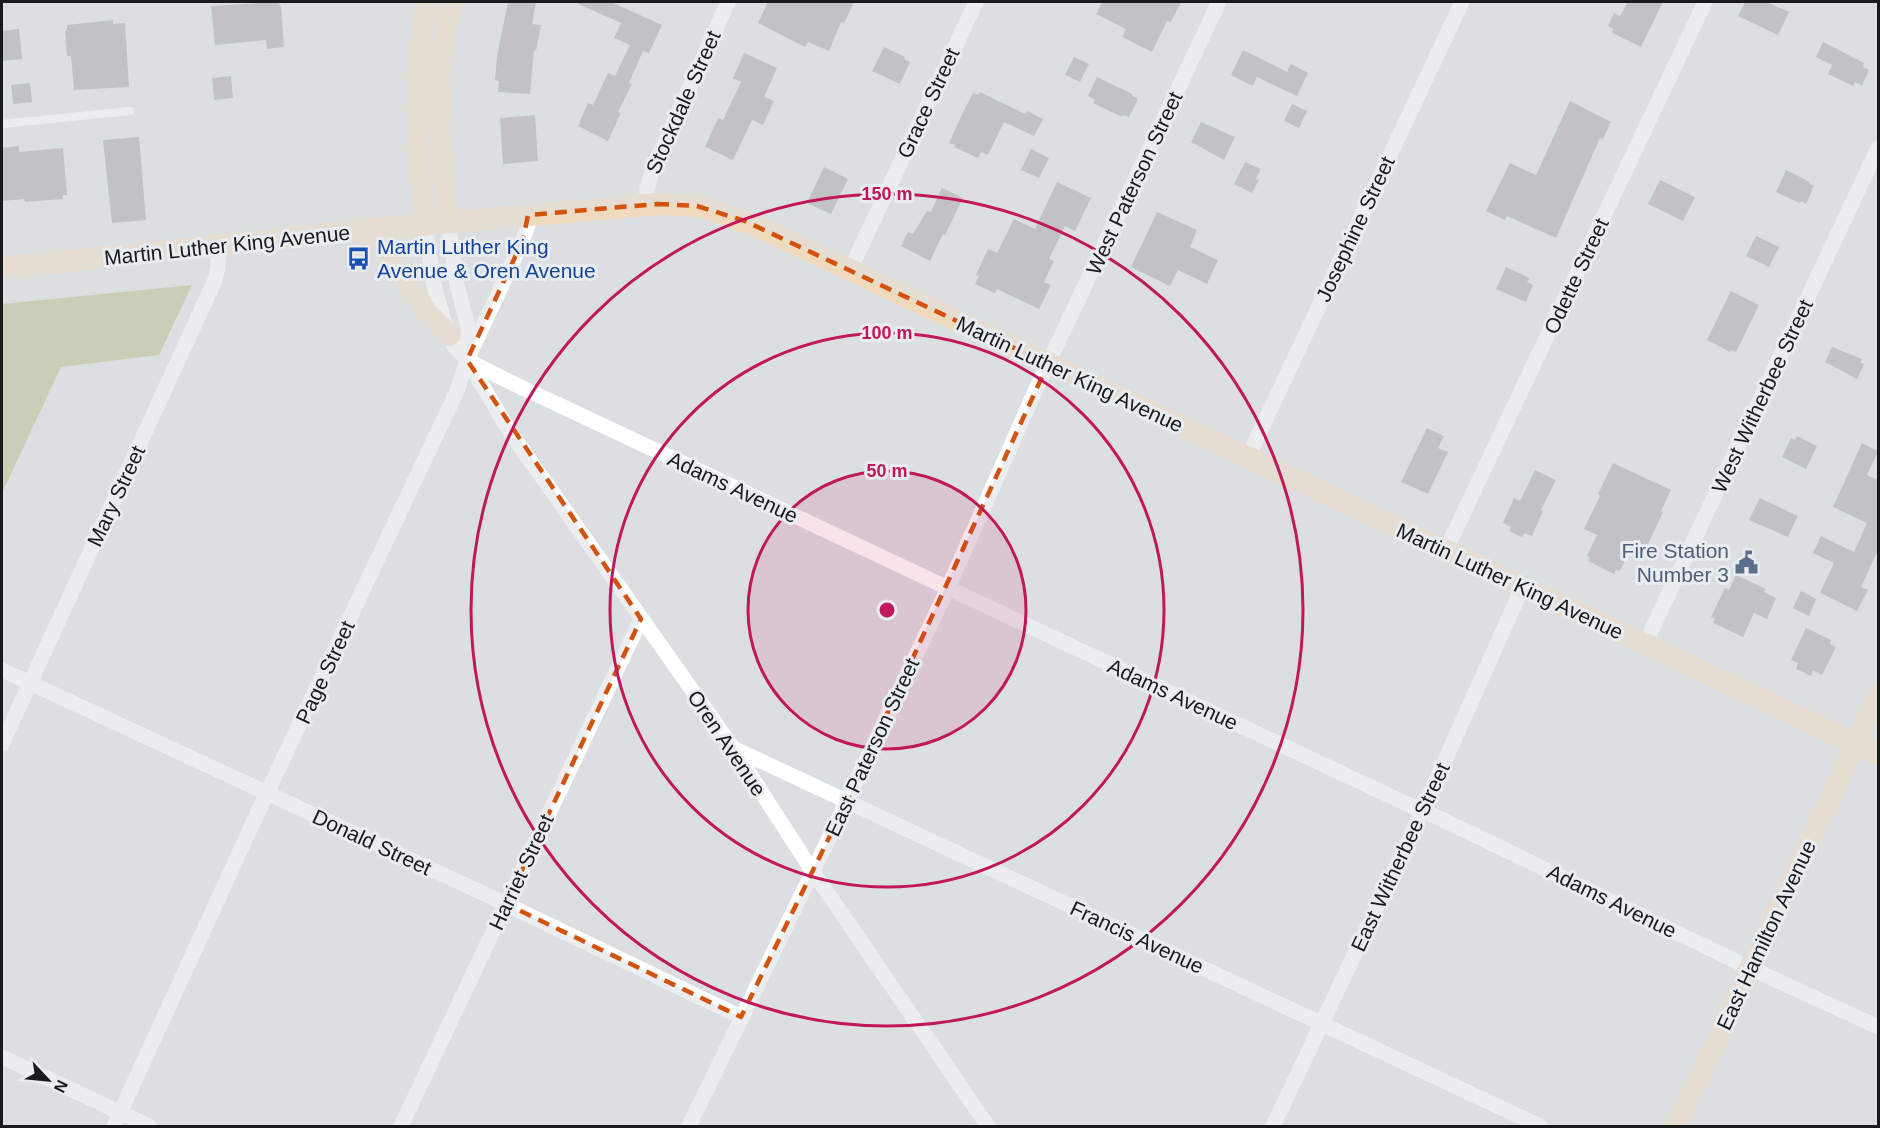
<svg xmlns="http://www.w3.org/2000/svg" width="1880" height="1128" font-family="Helvetica,sans-serif">
<style>
.green{fill:#b3bb82}
.building{fill:#a2a1a5}
.lines{fill:none;stroke-linecap:round;stroke-linejoin:round}
.path{stroke:#888a8c;stroke-width:3;stroke-dasharray:3 3;stroke-linecap:butt}
.lane{stroke:#fff;stroke-width:8}
.street{stroke:#fff;stroke-width:15}
.secondary{stroke:#f0dabe;stroke-width:22}
.marked{fill:none;stroke:#d3530e;stroke-width:4.5;stroke-dasharray:12 8;stroke-linejoin:round}
.ring{fill:none;stroke:#c2185b;stroke-width:3}
.labels{text-anchor:middle;dominant-baseline:central;stroke-width:6;stroke-linejoin:round;paint-order:stroke}
.street-label{font-size:21px;fill:#181a1b;stroke:#e9ecf0}
.transit-label{font-size:21px;fill:#164399;stroke:#e9ecf0;text-anchor:start}
.service-label{font-size:21px;fill:#4e5e75;stroke:#e9ecf0;text-anchor:end}
.centre{fill:#c2185b;stroke:#e9ecf0;stroke-width:3}
.ring-label{font-size:18px;text-anchor:middle;font-weight:bold;fill:#c2185b;stroke:#e9ecf0;stroke-width:6;stroke-linejoin:round;paint-order:stroke}
</style>
<rect width="100%" height="100%" fill="#dcdfe2"/>
<polygon class="green" points="192,285 159,355 61,367 3,491 2,490 2,304"/>
<g class="building">
<polygon points="274,2 279,2 280,6 281,6 284,47 267,49 266,40 215,45 211,6"/>
<polygon points="508,2 536,2 532,24 541,25 536,51 534,50 530,94 498,92 499,81 495,80 497,56"/>
<polygon points="574,2 611,2 662,25 649,53 643,51 629,83 632,84 618,112 621,113 608,141 578,126 588,103 593,105 608,73 615,76 630,45 614,38 621,23"/>
<polygon points="768,2 854,2 844,23 841,22 829,51 808,42 805,47 758,23"/>
<polygon points="1102,2 1181,2 1171,22 1167,21 1152,52 1122,37 1126,29 1096,14"/>
<polygon points="1628,2 1663,2 1641,47 1612,33 1613,29 1608,26 1614,13 1620,16"/>
<polygon points="1745,2 1767,2 1789,12 1778,35 1738,16"/>
<polygon points="113,20 113,24 125,23 129,87 74,90 71,56 67,56 65,31 67,30 67,25"/>
<polygon points="19,29 22,59 2,61 2,31"/>
<polygon points="1823,42 1864,63 1863,67 1869,70 1862,86 1855,82 1853,86 1828,74 1832,65 1816,57"/>
<polygon points="884,47 905,57 904,59 910,62 900,84 872,71"/>
<polygon points="1243,50 1287,72 1291,64 1308,73 1297,96 1257,77 1253,86 1231,75"/>
<polygon points="744,53 777,68 764,97 774,101 763,125 752,120 733,160 705,147 718,118 723,120 741,82 733,78"/>
<polygon points="1074,57 1089,64 1080,82 1065,75"/>
<polygon points="231,76 233,98 214,100 212,78"/>
<polygon points="1097,77 1132,94 1132,96 1138,99 1129,117 1122,115 1122,117 1093,103 1095,100 1088,96"/>
<polygon points="30,83 32,102 13,104 11,85"/>
<polygon points="980,92 1025,114 1027,111 1043,119 1034,136 1004,122 988,155 981,152 978,158 954,147 955,145 949,143 964,110 973,93 978,95"/>
<polygon points="1570,101 1611,122 1603,139 1600,138 1556,238 1507,216 1505,220 1486,211 1510,163 1536,175"/>
<polygon points="1292,104 1307,111 1299,128 1284,121"/>
<polygon points="535,115 538,161 503,164 500,118"/>
<polygon points="1201,122 1235,137 1224,160 1191,142"/>
<polygon points="139,137 146,220 112,223 103,140"/>
<polygon points="19,146 19,152 63,148 67,195 63,195 63,199 25,202 24,199 2,201 2,148"/>
<polygon points="1031,149 1049,158 1039,178 1021,170"/>
<polygon points="1245,162 1261,169 1256,179 1259,180 1252,193 1234,184"/>
<polygon points="824,167 848,179 831,214 807,203"/>
<polygon points="1786,170 1810,182 1809,183 1814,186 1806,204 1801,201 1800,203 1776,192"/>
<polygon points="1660,180 1695,197 1683,221 1648,204"/>
<polygon points="1057,182 1091,198 1075,231 1065,226 1049,259 1054,261 1044,282 1051,285 1039,309 997,289 995,293 975,284 979,276 976,275 988,249 997,253 1014,219 1035,229"/>
<polygon points="942,188 963,198 945,235 943,234 930,261 901,246 908,232 913,234 927,211 931,212"/>
<polygon points="1157,212 1197,230 1190,247 1218,260 1207,284 1178,270 1170,286 1131,267"/>
<polygon points="1756,236 1779,247 1769,267 1746,256"/>
<polygon points="1506,267 1530,278 1527,282 1533,285 1526,302 1496,289"/>
<polygon points="1731,291 1759,305 1736,352 1731,350 1730,352 1707,340"/>
<polygon points="1832,347 1862,359 1860,362 1864,364 1857,379 1825,362"/>
<polygon points="1427,428 1444,436 1438,448 1448,452 1428,494 1401,482"/>
<polygon points="1797,436 1817,446 1806,469 1782,457 1791,438 1795,440"/>
<polygon points="1862,443 1878,451 1867,475 1878,480 1878,550 1861,587 1868,590 1857,611 1820,593 1834,563 1813,553 1821,536 1854,552 1867,523 1833,507"/>
<polygon points="1613,463 1671,490 1661,511 1663,512 1642,557 1629,551 1620,571 1616,570 1614,574 1588,561 1590,557 1587,556 1597,535 1584,529 1600,496 1598,494"/>
<polygon points="1535,470 1556,480 1541,510 1543,511 1532,536 1524,533 1522,537 1509,531 1511,527 1503,523 1514,498 1520,501"/>
<polygon points="1760,498 1798,516 1788,537 1749,520"/>
<polygon points="1736,575 1766,589 1764,592 1776,598 1767,619 1754,613 1743,637 1713,623 1715,619 1711,617 1725,588 1729,590"/>
<polygon points="1801,591 1816,599 1809,616 1793,608"/>
<polygon points="1806,628 1831,640 1830,644 1836,647 1822,675 1813,670 1811,676 1796,669 1798,663 1791,660"/>
</g>
<g class="lines">
<polyline class="path" points="469,251 501,247"/>
<polyline class="lane" points="2,124 130,111"/>
<g class="street">
<polyline points="647,205 647,188 654,166 728,2"/>
<polyline points="448,222 457,285 468,327 468,351"/>
<polyline points="425,225 434,285 446,328 455,347 467,360 510,432 733,748 813,872 988,1126"/>
<polyline points="850,270 976,2"/>
<polyline points="467,360 506,380 1407,804 1437,817 1750,968 1878,1027"/>
<polyline points="1248,457 1462,2"/>
<polyline points="1446,550 1705,2"/>
<polyline points="1645,644 1878,148"/>
<polyline points="2,670 489,896 741,1017"/>
<polyline points="2,744 215,280 218,268 218,245"/>
<polyline points="733,748 1540,1126"/>
<polyline points="2,1057 149,1126"/>
<polyline points="114,1126 258,812 457,391 467,360 523,240 528,225 528,215"/>
<polyline points="401,1126 641,619"/>
<polyline points="689,1126 847,801 948,588 1036,389 1219,2"/>
<polyline points="1273,1126 1416,825 1523,586"/>
</g>
<g class="secondary">
<path d="M 448,222 C 444,178 439,133 440,89 C 441,59 445,30 451,2"/>
<path d="M 425,225 C 415,150 412,76 426,2"/>
<polyline points="363,230 380,245 427,313 449,335"/>
<polyline points="2,268 363,230 657,204 688,205 707,208 759,227 1878,754"/>
<polyline points="1676,1126 1878,695"/>
</g>
</g>
<path d="M0 0H1880V1128H0ZM 657,204 L 697,206 L 745,221 L 1048,364 L 847,801 L 741,1017 L 506,904 L 641,619 L 467,360 L 523,240 L 528,215 Z" fill="#dcdfe2" fill-opacity=".55" fill-rule="evenodd"/>
<path class="marked" d="M 657,204 L 697,206 L 745,221 L 1048,364 L 847,801 L 741,1017 L 506,904 L 641,619 L 467,360 L 523,240 L 528,215 Z"/>
<circle cx="887" cy="610" r="139" fill="#c2185b" fill-opacity=".12"/>
<g class="ring">
<circle cx="887" cy="610" r="139"/>
<circle cx="887" cy="610" r="277"/>
<circle cx="887" cy="610" r="416"/>
</g>
<defs>
<symbol id="bus-bare" viewBox="-9 -9 18 18"><path d="M-5-6H5V4H4V6H2V4H-2V6H-4V4H-5ZM-3.5-4V0h7V-4ZM-3.5 1.2v1.5H-2V1.2ZM2 1.2v1.5H3.5V1.2Z" fill="#1a4fb4" stroke="#e9ecf0" stroke-width="2.5" paint-order="stroke"/></symbol>
<symbol id="civic-bare" viewBox="-9 -9 18 18"><path d="M-.6-6.5H3V-4.5H.6V-3L4-1V1h2V6H-6V1h2V-1L-.6-3ZM-1.2 2.5V6h2.4V2.5Z" fill="#5c6f8a" stroke="#e9ecf0" stroke-width="2.5" paint-order="stroke"/></symbol>
</defs>
<g fill-rule="evenodd">
<use href="#bus-bare" x="342" y="242" width="33" height="33"/>
<use href="#civic-bare" x="1730" y="546" width="33" height="33"/>
</g>
<g class="labels">
<g class="street-label">
<text transform="translate(683 102) rotate(-66)">Stockdale Street</text>
<text transform="translate(928 103) rotate(-65)">Grace Street</text>
<text transform="translate(1134 183) rotate(-65)">West Paterson Street</text>
<text transform="translate(1355 229) rotate(-65)">Josephine Street</text>
<text transform="translate(227 245) rotate(-6)">Martin Luther King Avenue</text>
<text transform="translate(1576 276) rotate(-65)">Odette Street</text>
<text transform="translate(1070 374) rotate(25)">Martin Luther King Avenue</text>
<text transform="translate(1762 396) rotate(-65)">West Witherbee Street</text>
<text transform="translate(733 487) rotate(25)">Adams Avenue</text>
<text transform="translate(116 496) rotate(-65)">Mary Street</text>
<text transform="translate(1510 581) rotate(25)">Martin Luther King Avenue</text>
<text transform="translate(325 672) rotate(-65)">Page Street</text>
<text transform="translate(1173 694) rotate(25)">Adams Avenue</text>
<text transform="translate(727 743) rotate(56)">Oren Avenue</text>
<text transform="translate(872 747) rotate(-65)">East Paterson Street</text>
<text transform="translate(372 842) rotate(25)">Donald Street</text>
<text transform="translate(1400 857) rotate(-65)">East Witherbee Street</text>
<text transform="translate(521 872) rotate(-65)">Harriet Street</text>
<text transform="translate(1612 901) rotate(26)">Adams Avenue</text>
<text transform="translate(1766 935) rotate(-65)">East Hamilton Avenue</text>
<text transform="translate(1137 937) rotate(25)">Francis Avenue</text>
</g>
<g class="transit-label">
<text x="377" y="246">Martin Luther King<tspan x="377" dy="24">Avenue &amp; Oren Avenue</tspan></text>
</g>
<g class="service-label">
<text x="1729" y="550">Fire Station<tspan x="1729" dy="24">Number 3</tspan></text>
</g>
</g>
<circle cx="887" cy="610" r="9" class="centre"/>
<g class="ring-label">
<text x="887" y="200">150 m</text>
<text x="887" y="339">100 m</text>
<text x="887" y="477">50 m</text>
</g>
<rect width="1880" height="1128" fill="none" stroke="#181a1b" stroke-width="6"/>
<g transform="translate(48 1080) rotate(116)" stroke="#e9ecf0" stroke-width="4.5" paint-order="stroke">
<path d="M0-4.5L10 22L0 15L-10 22Z" fill="#181a1b"/>
<text y="-9" font-size="16" font-weight="bold" text-anchor="middle" fill="#181a1b">N</text>
</g>
</svg>
